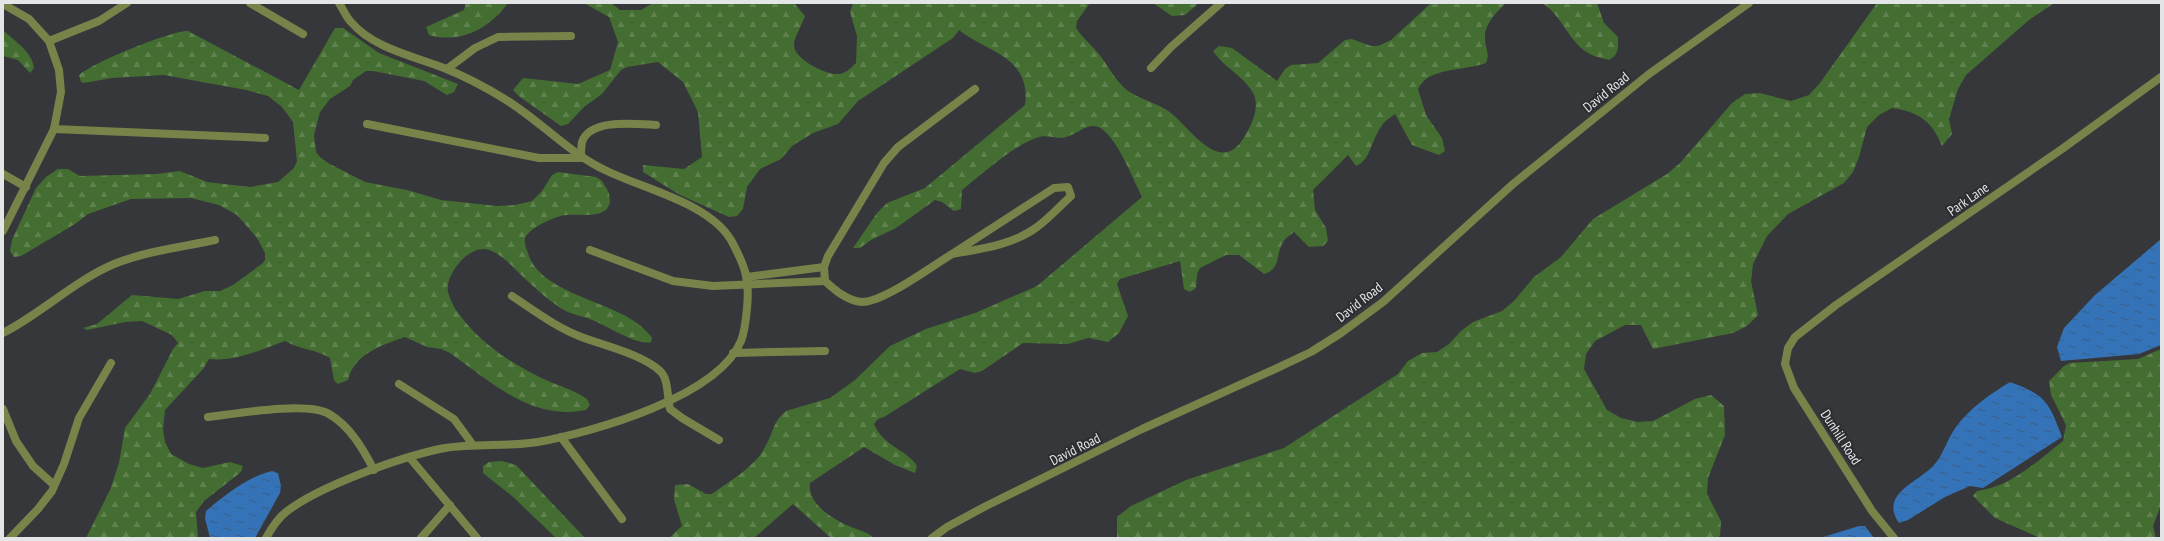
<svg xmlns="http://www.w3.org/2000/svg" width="2164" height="541" font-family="'PT Sans Narrow',sans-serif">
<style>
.forest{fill:url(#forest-firs)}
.water{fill:url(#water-ripples)}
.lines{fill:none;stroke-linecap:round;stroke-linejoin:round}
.minor{stroke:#76844a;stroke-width:8}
.tertiary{stroke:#76844a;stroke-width:8}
.labels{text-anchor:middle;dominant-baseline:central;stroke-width:4;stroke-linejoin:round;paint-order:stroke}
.street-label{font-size:14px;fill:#e4e5e7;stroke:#2c2d30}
</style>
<defs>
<pattern id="forest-firs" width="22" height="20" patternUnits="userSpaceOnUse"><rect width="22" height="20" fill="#446d31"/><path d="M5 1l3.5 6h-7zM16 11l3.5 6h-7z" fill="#5f824f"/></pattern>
<pattern id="water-ripples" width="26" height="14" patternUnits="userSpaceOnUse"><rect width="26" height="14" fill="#3473b7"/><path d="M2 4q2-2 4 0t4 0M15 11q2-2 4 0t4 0" fill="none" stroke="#3b5e84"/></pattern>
</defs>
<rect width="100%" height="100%" fill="#36373a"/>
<g class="forest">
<path d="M 466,3 L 508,3 C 489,29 460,44 429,35 L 426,27 L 464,10 Z"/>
<path d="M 584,3 L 611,3 L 620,10 L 641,10 L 653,3 L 794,3 L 805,16 C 802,25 794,37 794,45 C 793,58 824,74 835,74 C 844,75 850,69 856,63 L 857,36 L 850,12 L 853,3 L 1090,3 L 1077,21 L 1076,28 C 1082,37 1090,44 1098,53 C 1108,65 1115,81 1128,91 C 1141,100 1158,103 1171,113 C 1193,131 1223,180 1247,132 C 1253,122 1259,106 1254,95 C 1245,76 1224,68 1213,51 L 1219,46 L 1232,48 L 1277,81 L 1285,69 L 1291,65 L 1318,63 L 1345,40 L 1352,39 L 1371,46 L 1378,46 L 1391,40 L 1431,3 L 1506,3 C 1497,11 1484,25 1485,38 C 1485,48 1490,53 1486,63 C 1465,71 1428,67 1418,89 L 1426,115 L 1442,138 L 1445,151 L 1439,155 L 1412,145 L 1395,114 C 1390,118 1384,121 1381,127 C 1371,140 1371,160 1356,166 L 1348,155 L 1313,190 L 1315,210 L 1326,228 L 1328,241 L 1323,246 L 1309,247 L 1294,232 C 1291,235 1286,237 1284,241 C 1275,252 1282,269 1264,274 L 1239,255 L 1226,255 L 1200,268 L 1197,274 L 1196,288 L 1190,292 L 1184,289 L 1180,261 L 1120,279 L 1117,284 L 1128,316 L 1119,333 L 1108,342 L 1088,338 L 1068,344 L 1023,343 L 982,371 L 975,373 L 960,369 L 884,417 L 878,419 L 874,424 C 885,448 905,448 917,466 L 915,473 L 895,465 L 864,447 L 810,483 C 807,503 832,519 849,526 C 857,530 867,531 874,538 L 831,538 L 793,504 L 754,538 L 669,538 L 682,526 L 674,499 L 675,485 L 688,484 L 706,494 L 712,494 C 729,481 755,467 765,447 C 773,434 773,421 786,411 L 830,398 L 855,380 L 890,346 L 926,329 L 975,313 L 1037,286 L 1142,197 C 1132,177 1119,142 1102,129 C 1088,120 1079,134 1066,137 C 1057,140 1048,134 1039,137 C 1015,144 982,174 962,190 L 961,209 L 954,211 L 942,202 L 935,200 L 896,228 L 871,240 L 860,248 L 853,248 L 877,213 L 887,203 L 925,188 L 1025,105 C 1031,56 988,53 959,30 L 953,38 L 858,101 L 838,124 L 813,133 L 792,146 L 781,159 L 760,169 L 747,187 L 743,209 L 737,216 L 729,217 L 680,195 L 643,172 L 643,165 L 684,169 L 702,157 L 698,112 L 683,82 L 658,62 L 627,67 L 621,70 L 602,94 L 584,107 L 568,124 L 561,126 L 520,97 L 513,90 L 523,78 L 578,84 L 610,70 L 618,42 L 609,17 Z"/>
<polygon points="1153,3 1199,3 1185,15 1172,16"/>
<path d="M 1542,3 L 1597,3 L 1604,23 L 1618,37 C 1618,48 1619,55 1609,60 C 1603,58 1594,57 1588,53 C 1568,41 1562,15 1542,3 Z"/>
<path d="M 1877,3 L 2054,3 L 2029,20 L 1966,75 L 1958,89 L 1949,119 L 1952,134 L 1942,146 C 1932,121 1919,112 1892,108 L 1879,115 L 1867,127 L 1859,157 L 1853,172 L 1844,183 L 1788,214 L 1767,236 L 1753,264 L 1751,281 L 1758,315 L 1747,326 L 1733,333 L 1653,349 L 1641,325 L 1625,325 L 1595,341 L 1586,354 L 1584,369 L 1607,410 L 1621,418 L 1638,422 L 1653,421 L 1695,399 L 1711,395 L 1724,406 L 1725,435 L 1708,478 L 1707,494 L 1721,521 L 1720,536 L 1717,538 L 1117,538 L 1117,517 L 1131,506 L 1186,480 L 1284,448 L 1398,374 L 1408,361 L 1422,353 L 1437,352 L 1449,344 L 1461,331 L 1473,322 L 1502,311 L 1514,301 L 1534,277 L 1561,257 L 1593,219 L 1667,174 L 1680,163 L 1732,103 L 1745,94 L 1760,93 L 1791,101 L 1809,95 L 1820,83 Z"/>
<path d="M 335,28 L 343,28 L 379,53 L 458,84 L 454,92 L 447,95 L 424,81 L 373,71 L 366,71 L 353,80 L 350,86 L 330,99 L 320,112 L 314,135 L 316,152 L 320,157 L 328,163 L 365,182 L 407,190 L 441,200 L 497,206 L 515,205 L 532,201 L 542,191 L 552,175 L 558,172 L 596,177 L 602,181 L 609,193 L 610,203 L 607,209 C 596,218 580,214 567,215 C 557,215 529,228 525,238 C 524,243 526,248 528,253 C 539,292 606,300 637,323 C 643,328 648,332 652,338 L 651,342 C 637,346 606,325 592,320 C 584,316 572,315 564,310 C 548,301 524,278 511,265 C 505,259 494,250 485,249 C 468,248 451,269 448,284 C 446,292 452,303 456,310 C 479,343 510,363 546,380 C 559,386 574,390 587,399 L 590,405 L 586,410 C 531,421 493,383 450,353 L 441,349 L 427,347 L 405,337 C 382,345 354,354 348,380 L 338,384 L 334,380 L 330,358 C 315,349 301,350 285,341 C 261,350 234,362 209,359 L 203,369 L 165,410 L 163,429 L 165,442 L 171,454 L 189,464 L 203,468 L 230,462 L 243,466 L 241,472 L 204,501 L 196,512 L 198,538 L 86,538 L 110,490 L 119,463 L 125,428 L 150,394 L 173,349 L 178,343 L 172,335 L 142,321 L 125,322 L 87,330 L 83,328 L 97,324 L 132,295 L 178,299 L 205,291 L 220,291 L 233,285 L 263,263 L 265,260 L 265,253 L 257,238 L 237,215 L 219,205 L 191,198 L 131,199 L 88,214 L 75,224 L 21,256 L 14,257 L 10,251 L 12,240 L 36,188 L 46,177 L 58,169 L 68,169 L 80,176 L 156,174 L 180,171 L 207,182 L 250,187 L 278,182 L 294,168 L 297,161 L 293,122 L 282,107 L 268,96 L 246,90 L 164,75 L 112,78 L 84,83 L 81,82 L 79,75 C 94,62 170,31 188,31 L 299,90 Z"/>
<path d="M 3,30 C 14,41 32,51 34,68 L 30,73 L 18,60 L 3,56 Z"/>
<path d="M 2161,349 L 2161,505 L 2153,526 L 2156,538 L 2040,538 L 1995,518 L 1973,496 L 1977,491 C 2011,487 2037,461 2063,441 L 2066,425 L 2051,395 L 2049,381 L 2064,366 L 2070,363 L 2138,359 Z"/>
<polygon points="502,461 516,465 585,538 556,538 512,496 483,473 483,466 489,462"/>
</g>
<g class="water">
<polygon points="2161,239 2161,345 2139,354 2061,361 2057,347 2064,328 2095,295"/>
<path d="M 2010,382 C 2046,395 2049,402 2062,437 L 1983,488 L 1970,486 L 1945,497 L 1908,520 L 1899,523 C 1879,494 1917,483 1933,466 C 1943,456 1947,439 1956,427 C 1970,408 1990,394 2010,382 Z"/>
<path d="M 272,471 L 278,473 L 281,486 L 280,493 L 255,538 L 210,538 L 205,518 L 206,511 C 225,495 247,477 272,471 Z"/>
<polygon points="1859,526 1865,526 1874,538 1820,538"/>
</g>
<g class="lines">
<g class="minor">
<polyline points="250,3 303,34"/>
<polyline points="49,41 99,21 127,3"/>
<polyline points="1151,68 1171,47 1221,3"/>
<polyline points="447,69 475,48 498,37 571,36"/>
<path d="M 367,124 L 539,158 L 581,158 C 581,153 581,147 582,142 C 590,118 637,124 656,125"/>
<polyline points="54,129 265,138"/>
<polyline points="3,174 26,187"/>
<path d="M 1068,187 L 1071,196 C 1060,206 1049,218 1037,227 C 1013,245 980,249 952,254 L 1054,188 Z"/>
<polyline points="590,250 673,281 713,286 825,281"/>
<path d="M 952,254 C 932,266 884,302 862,302 C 847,301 835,290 825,281 L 824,267 L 828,256 L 884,163 L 898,147 L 975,89"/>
<polyline points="747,277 824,267"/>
<path d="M 512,296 C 536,312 557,328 584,338 C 606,346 643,355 660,371 C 669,379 667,398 670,409 L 682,418 L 719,440"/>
<path d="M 3,333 C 42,313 74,281 114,264 C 146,251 182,247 215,240"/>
<polyline points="733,353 825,351"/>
<polyline points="399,384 454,419 473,445"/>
<polyline points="3,409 16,441 33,466 54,485"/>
<path d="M 208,417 C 234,414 307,401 329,414 C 350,426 363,449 374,470"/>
<polyline points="561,437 622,519"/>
<polyline points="410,458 477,538"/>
<polyline points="10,538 38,509 52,491 64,464 79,418 111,363"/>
<path d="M 266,538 C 271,529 278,518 286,512 C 319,486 403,456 445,448 C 476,443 507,447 538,442 C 593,432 718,397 741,341 C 745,331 746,319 747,308 C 750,279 745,266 731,240 C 709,203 644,189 607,171 C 568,153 540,120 503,98 C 485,87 464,76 444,68 C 413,56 373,48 351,22 C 346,17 343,9 339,3"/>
<polyline points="421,538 450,505"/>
<polyline points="932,538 947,527 986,506 1142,429 1273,370 1311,352 1341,333 1383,302 1513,184 1649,74 1749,3"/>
<polyline points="1894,538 1872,511 1794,388 1785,364 1788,348 1795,337 1836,305 2062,149 2161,77"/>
</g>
<polyline class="tertiary" points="3,4 29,19 49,41 59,70 61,92 54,129 3,231"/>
</g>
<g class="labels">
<g class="street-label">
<text transform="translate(1606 92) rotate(-39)">David Road</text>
<text transform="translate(1968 199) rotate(-35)">Park Lane</text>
<text transform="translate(1359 302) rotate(-38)">David Road</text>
<text transform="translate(1841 437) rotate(57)">Dunhill Road</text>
<text transform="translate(1075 449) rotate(-27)">David Road</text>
</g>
</g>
<rect width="2164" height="541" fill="none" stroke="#e4e5e7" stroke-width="8"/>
</svg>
